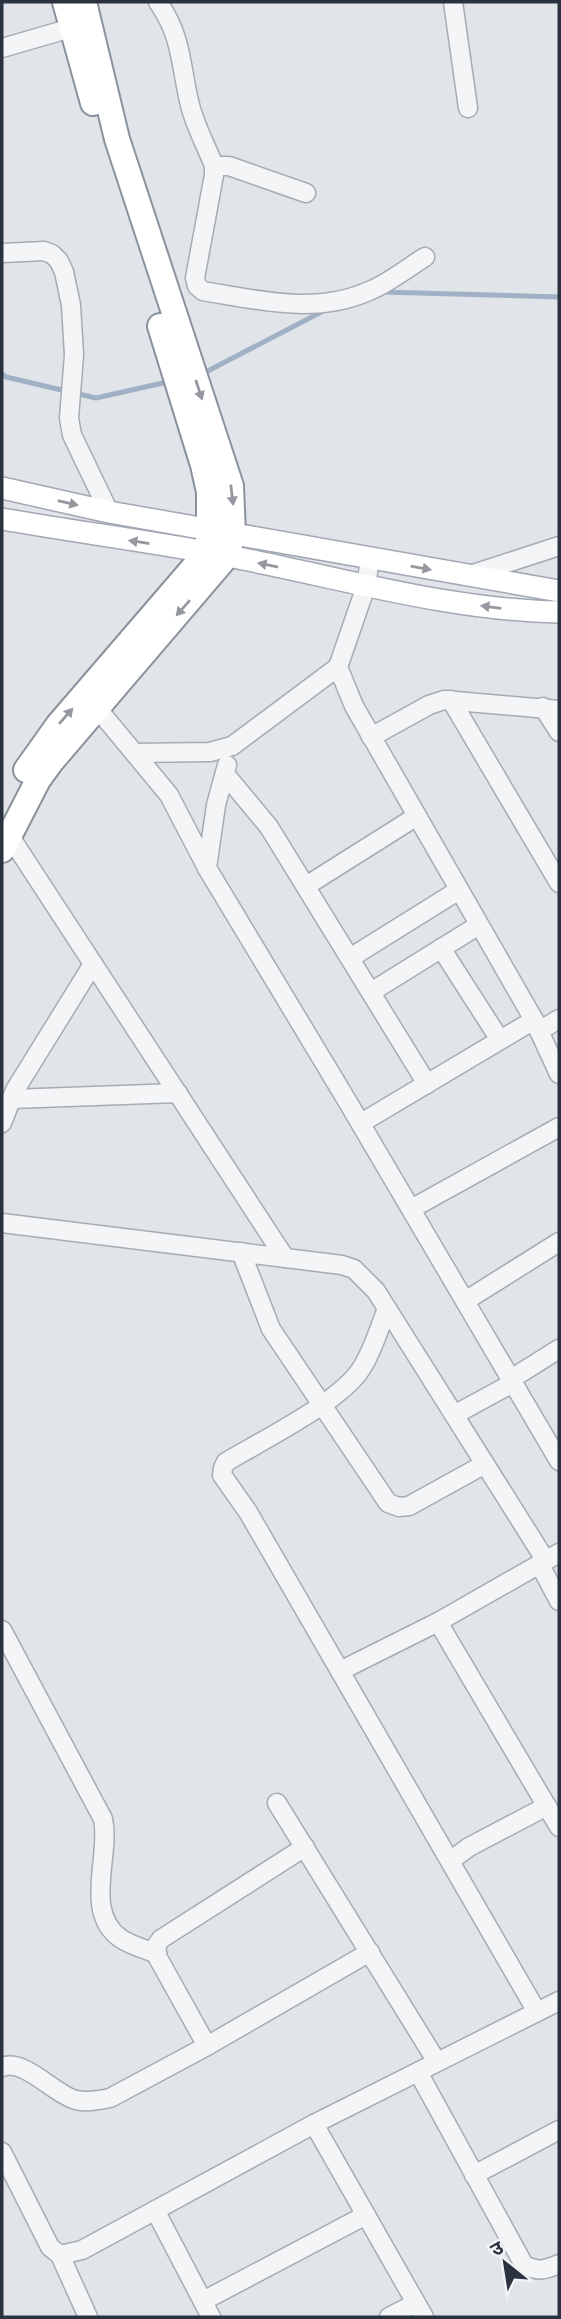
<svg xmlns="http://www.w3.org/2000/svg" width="561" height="2319" font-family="Commissioner,'Noto Sans Devanagari',sans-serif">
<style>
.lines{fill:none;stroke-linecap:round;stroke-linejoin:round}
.stream{stroke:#a0b1c5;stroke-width:5}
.minor-casing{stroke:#a7abb3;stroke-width:21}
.major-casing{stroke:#a2a8b3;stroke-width:24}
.highway-casing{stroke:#8a929e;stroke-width:28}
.minor{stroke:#f4f5f7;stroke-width:18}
.major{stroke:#fff;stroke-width:21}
.highway{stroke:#fff;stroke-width:24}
.oneway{fill:#95989f}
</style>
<rect width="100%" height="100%" fill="#e1e4e9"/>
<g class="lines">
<g class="stream">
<polyline points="381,292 559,297"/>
<polyline points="2,374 6,377 96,398 172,381"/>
<polyline points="202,374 327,309"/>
</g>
<defs>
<g id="minor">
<path d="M 158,2 C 183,38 180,65 190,105 C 195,126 206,145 214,166 L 214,175 L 195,278 L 197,286 L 203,291 C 258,300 316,315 369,291 C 389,283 407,268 425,257"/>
<polyline points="453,2 468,108"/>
<polyline points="2,48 71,28"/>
<polyline points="214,166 229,166 306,193"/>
<polyline points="2,253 44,251 52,254 59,261 64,272 71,305 74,355 69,418 72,435 109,512"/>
<polyline points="370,559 366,586 338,667 354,706 534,1020 559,1074"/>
<polyline points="470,575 559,546"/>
<polyline points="451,700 559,883"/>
<polyline points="543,707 559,732"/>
<polyline points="97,708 169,795 207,868 346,1099 559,1461"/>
<polyline points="371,737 429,705 444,700 559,710"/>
<polyline points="134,753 210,752 232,746 338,667"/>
<polyline points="225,774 269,827 427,1084"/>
<polyline points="9,835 285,1258"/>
<polyline points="207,868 216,805 227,765"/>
<polyline points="306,886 417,816"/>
<polyline points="441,948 500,1040"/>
<polyline points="350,958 459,890"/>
<polyline points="371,992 479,925"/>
<polyline points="539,1031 559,1019"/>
<polyline points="11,1099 178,1093"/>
<polyline points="2,1123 15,1090 93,964"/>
<polyline points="361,1123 534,1020"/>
<polyline points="411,1209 559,1127"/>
<polyline points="2,1223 342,1265 354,1269 376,1291 546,1561"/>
<polyline points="241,1252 271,1329 388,1503 399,1507 409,1506 485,1464"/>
<polyline points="465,1301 559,1242"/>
<path d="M 387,1309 C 379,1328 373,1351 361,1369 C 340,1402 261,1441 226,1462 L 223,1468 L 222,1475 L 248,1512 L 537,2012"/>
<polyline points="511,1379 559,1349"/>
<polyline points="454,1415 513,1383"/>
<polyline points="540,1565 559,1601"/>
<polyline points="438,1622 559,1827"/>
<path d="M 2,1630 L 103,1819 C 111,1856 83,1911 120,1938 C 130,1945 144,1949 155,1953"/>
<polyline points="340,1671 438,1622 559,1553"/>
<polyline points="277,1803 437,2062"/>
<polyline points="450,1861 469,1847 547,1806"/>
<polyline points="207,2046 158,1958 156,1946 161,1939 305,1847"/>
<path d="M 2,2067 C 25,2058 53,2094 76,2100 C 87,2103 99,2100 110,2098 L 207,2046 L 370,1952"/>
<path d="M 418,2072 L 524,2265 C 538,2272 545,2270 559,2264"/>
<polyline points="314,2124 424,2317"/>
<polyline points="2,2152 50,2247 60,2255 82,2250 314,2124 559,2001"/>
<polyline points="474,2175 559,2130"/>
<polyline points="155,2210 211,2317"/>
<polyline points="60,2255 88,2317"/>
<polyline points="203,2301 366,2215"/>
<polyline points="389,2317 416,2303"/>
</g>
<g id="major">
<polyline points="2,488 109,512 559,591"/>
<path d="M 2,519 C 77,532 153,542 228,556 C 339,577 446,610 559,612"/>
</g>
<g id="highway">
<polyline points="65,2 93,103"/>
<polyline points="26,770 58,725 206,553 209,530 209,492 203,465 160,326"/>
<polyline points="2,850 38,780 51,762 227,556 233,534 231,486 117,139 84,2"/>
</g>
</defs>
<use href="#minor" class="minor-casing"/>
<use href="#major" class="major-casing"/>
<use href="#highway" class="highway-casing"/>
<use href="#minor" class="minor"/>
<use href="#major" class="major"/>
<use href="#highway" class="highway"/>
</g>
<defs><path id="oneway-solid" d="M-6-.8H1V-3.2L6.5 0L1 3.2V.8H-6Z" transform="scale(1.75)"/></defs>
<g class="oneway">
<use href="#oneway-solid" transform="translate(199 390) rotate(72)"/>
<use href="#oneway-solid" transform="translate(232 495) rotate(83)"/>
<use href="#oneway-solid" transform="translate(68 503) rotate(13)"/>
<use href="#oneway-solid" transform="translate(139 542) rotate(-171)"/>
<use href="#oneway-solid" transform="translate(268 565) rotate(-168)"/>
<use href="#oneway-solid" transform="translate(421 568) rotate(10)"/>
<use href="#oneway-solid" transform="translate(491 607) rotate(-173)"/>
<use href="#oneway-solid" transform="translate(183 608) rotate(131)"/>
<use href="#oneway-solid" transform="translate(66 716) rotate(-49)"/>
</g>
<rect width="561" height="2319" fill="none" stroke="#2b323f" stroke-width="7"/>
<g transform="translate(505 2263) rotate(330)" stroke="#f1f3f6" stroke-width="5" paint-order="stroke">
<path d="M0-5L12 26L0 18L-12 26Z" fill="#2b323f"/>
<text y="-10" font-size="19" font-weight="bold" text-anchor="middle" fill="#2b323f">उ</text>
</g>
</svg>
